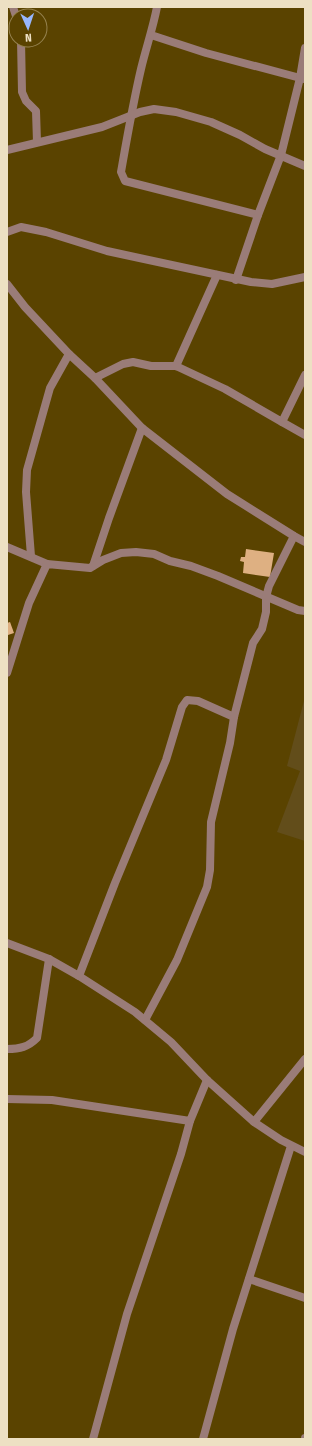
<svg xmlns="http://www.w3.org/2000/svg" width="312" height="1446" font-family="'Fira Sans Condensed',sans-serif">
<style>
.built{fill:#624d1a}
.building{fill:#deb082}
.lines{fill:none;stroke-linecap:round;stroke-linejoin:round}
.minor{stroke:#9a7c78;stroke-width:8}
</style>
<rect width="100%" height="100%" fill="#5a4300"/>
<polygon class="built" points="305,697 305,841 277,832 300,771 287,766"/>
<g class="building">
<polygon points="246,549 274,553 270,577 243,573 244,562 240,561 241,557 245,557"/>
<polygon points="10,622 14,633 8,635 7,623"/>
</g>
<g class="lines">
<g class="minor">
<polyline points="13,7 16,16"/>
<path d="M 157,7 C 153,28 146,48 141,69 C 133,103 127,138 121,172 L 125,181 L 258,215"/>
<polyline points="151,35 206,53 304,79"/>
<polyline points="21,40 22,92 26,101 36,111 37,142"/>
<polyline points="7,150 102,127 140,112 154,109 176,112 211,122 240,135 265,149 305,166"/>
<polyline points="7,232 21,227 46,232 107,251 251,282 272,284 305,277"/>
<polyline points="236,280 258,215 281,155 300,78 305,48"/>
<polyline points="7,284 25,307 69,354 95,378 142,428 227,494 294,536 305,542"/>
<polyline points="176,366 217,275"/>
<polyline points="95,378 123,364 133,362 151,366 176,366 225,389 282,422 305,375"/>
<polyline points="282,422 305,435"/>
<polyline points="7,547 47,564"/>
<polyline points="31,556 26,492 27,470 50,388 69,354"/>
<polyline points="93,566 109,518 142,428"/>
<polyline points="7,673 29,603 47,564 90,568 103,560 121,553 136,552 154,554 170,561 191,566 218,576 298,610 305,611"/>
<polyline points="7,943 49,959 79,976 135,1012 171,1042 207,1080 254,1122 281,1140 305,1152"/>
<polyline points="79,976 115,883 166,760 182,707 187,700 198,701 234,717"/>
<polyline points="145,1020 177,960 207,887 210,870 211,822 230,743 234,717 253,643 262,629 266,612 266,597 269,586 294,536"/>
<path d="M 7,1049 C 20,1049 28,1047 37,1038 L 49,959"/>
<polyline points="7,1099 52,1100 190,1121 207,1080"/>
<polyline points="254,1122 305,1059"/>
<polyline points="249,1279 305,1298"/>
<polyline points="93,1439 127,1314 181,1154 190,1121"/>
<polyline points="203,1439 233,1329 291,1146"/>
<polyline points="305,1439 305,1438"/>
</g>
</g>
<rect width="312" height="1446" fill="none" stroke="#ede0c3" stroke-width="16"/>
<g transform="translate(28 28) rotate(177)"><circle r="19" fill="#5a4300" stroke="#95824e"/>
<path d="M0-3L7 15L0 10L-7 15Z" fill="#97b6fd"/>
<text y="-6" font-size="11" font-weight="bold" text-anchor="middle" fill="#ede0c3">N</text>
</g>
</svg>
